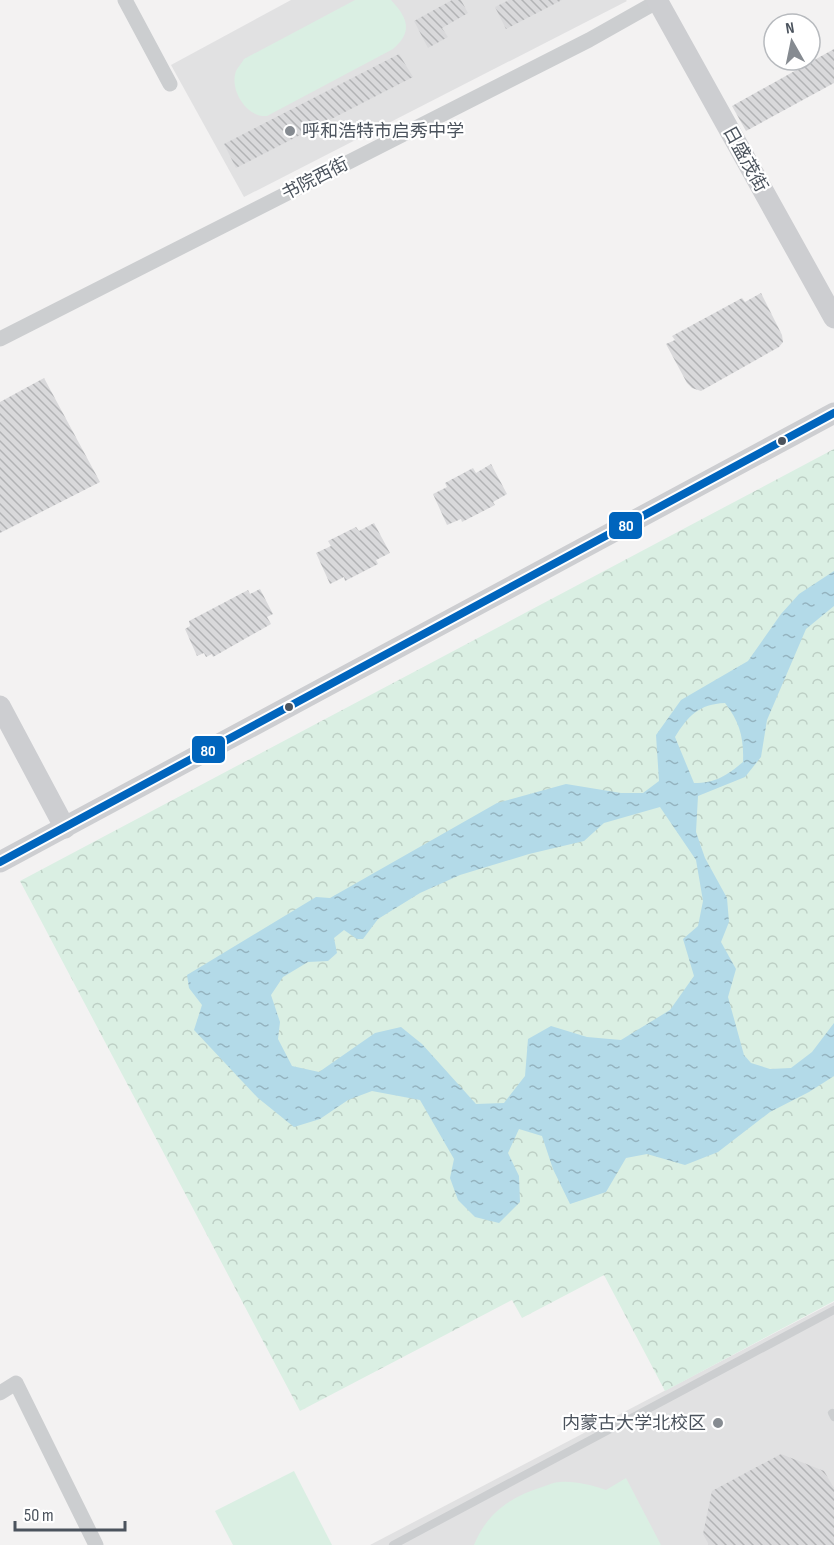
<svg xmlns="http://www.w3.org/2000/svg" width="834" height="1545" font-family="'Sofia Sans Condensed','Noto Sans SC',sans-serif">
<style>
.education{fill:#e1e1e2}
.grass{fill:#daefe3}
.park{fill:url(#park-crowns)}
.water{fill:url(#water-ripples);fill-rule:evenodd}
.building{fill:url(#building-back-hatch)}
.lines{fill:none;stroke-linecap:round;stroke-linejoin:round}
.lane{stroke:#ccced0;stroke-width:8}
.street{stroke:#ccced0;stroke-width:15}
.secondary{stroke:#cdced1;stroke-width:21}
.bus-1-casing{stroke:#fff;stroke-width:12}
.bus-1{stroke:#0065bd;stroke-width:8}
.poi-dot{fill:#868b91;stroke:#fff;stroke-width:2}
.bus-dot{fill:#4b535d;stroke:#fff;stroke-width:2}
.labels{text-anchor:middle;dominant-baseline:central;stroke-width:4.5;stroke-linejoin:round;paint-order:stroke}
.poi-label{font-size:18px;fill:#4b535d;stroke:#fff;text-anchor:start}
.street-label{font-size:18px;fill:#4b535d;stroke:#fff}
.line-badge{stroke:#fff;stroke-width:2}
.badge-label{font-size:16px;text-anchor:middle;font-weight:bold;fill:#fff}
</style>
<defs>
<pattern id="park-crowns" width="20" height="18" patternUnits="userSpaceOnUse" patternTransform="scale(1.5)"><rect width="20" height="18" fill="#daefe3"/><path d="M2 6a3 3 0 1 1 6 0M12 15a3 3 0 1 1 6 0" fill="none" stroke="#bdcfc5"/></pattern>
<pattern id="water-ripples" width="26" height="14" patternUnits="userSpaceOnUse" patternTransform="scale(1.5)"><rect width="26" height="14" fill="#b3dae8"/><path d="M2 4q2-2 4 0t4 0M15 11q2-2 4 0t4 0" fill="none" stroke="#94b3bf"/></pattern>
<pattern id="building-back-hatch" width="6" height="6" patternUnits="userSpaceOnUse" patternTransform="scale(1.5)"><rect width="6" height="6" fill="#d9d9db"/><path d="M-1 5l2 2M0 0l6 6M5-1l2 2" fill="none" stroke="#b2b3b5"/></pattern>
</defs>
<rect width="100%" height="100%" fill="#f3f2f2"/>
<g class="education">
<polygon points="291,0 626,0 627,1 244,197 171,65"/>
<polygon points="834,1302 834,1545 370,1545"/>
</g>
<g class="grass">
<path d="M 355,0 L 391,0 C 408,18 413,32 393,49 L 267,116 C 247,118 229,90 236,71 C 238,67 242,63 244,59 Z"/>
<polygon points="294,1471 332,1545 233,1545 215,1511"/>
<path d="M 626,1478 L 661,1545 L 474,1545 C 487,1513 510,1497 542,1487 C 548,1485 554,1482 560,1482 C 576,1481 591,1485 606,1490 Z"/>
</g>
<polygon class="park" points="834,449 834,1301 665,1391 604,1275 522,1318 512,1300 300,1411 20,881"/>
<path class="water" d="M 834,571 L 834,606 L 806,629 L 767,720 L 761,757 L 745,777 L 698,796 L 696,832 L 705,858 L 727,898 L 729,922 L 721,942 L 736,969 L 728,997 L 744,1055 L 751,1063 L 770,1069 L 791,1068 L 812,1052 L 834,1023 L 834,1076 L 809,1092 L 770,1112 L 718,1152 L 685,1165 L 647,1154 L 626,1158 L 606,1192 L 570,1204 L 553,1169 L 542,1136 L 519,1129 L 508,1153 L 519,1176 L 520,1202 L 499,1223 L 475,1217 L 458,1200 L 450,1178 L 454,1159 L 420,1100 L 372,1091 L 348,1100 L 320,1119 L 294,1127 L 258,1098 L 194,1030 L 202,1005 L 189,988 L 187,975 L 316,897 L 330,898 L 497,803 L 566,784 L 621,793 L 643,793 L 659,781 L 656,735 L 681,700 L 748,661 L 781,614 L 799,594 ZM 725,703 C 740,722 744,739 743,762 C 726,776 716,783 694,783 L 675,737 C 688,716 699,704 725,703 ZM 660,807 L 696,860 L 703,901 L 698,926 L 683,939 L 694,976 L 670,1010 L 621,1040 L 587,1037 L 551,1026 L 528,1039 L 525,1076 L 504,1103 L 476,1104 L 422,1044 L 401,1027 L 375,1033 L 319,1072 L 292,1066 L 278,1039 L 280,1022 L 271,995 L 283,977 L 308,962 L 328,961 L 337,953 L 334,938 L 344,930 L 357,939 L 363,939 L 378,919 L 420,893 L 460,875 L 529,854 L 584,841 L 604,823 Z"/>
<g class="building">
<polygon points="452,0 461,0 468,13 442,28 448,37 428,48 414,21"/>
<polygon points="509,0 562,0 506,29 495,7"/>
<polygon points="834,49 834,83 746,131 732,106"/>
<polygon points="399,54 413,77 236,168 224,144"/>
<polygon points="761,293 782,335 783,342 779,347 701,391 692,388 687,383 666,344 675,340 672,336 742,298 745,302"/>
<polygon points="44,378 100,482 0,533 0,402"/>
<polygon points="491,464 507,494 493,502 495,505 462,522 461,519 447,525 433,494 447,487 445,483 473,468 476,473"/>
<polygon points="374,523 390,553 376,560 378,564 345,581 344,577 330,584 316,553 331,546 328,541 356,527 359,531"/>
<polygon points="260,589 273,614 267,617 271,624 213,657 212,654 206,657 204,653 197,656 185,629 190,626 189,621 248,590 250,594"/>
<polygon points="781,1454 824,1471 834,1488 834,1545 709,1545 703,1534 712,1491"/>
</g>
<g class="lines">
<g class="lane">
<polyline points="832,1413 834,1417"/>
<polyline points="393,1545 834,1310"/>
</g>
<g class="street">
<polyline points="125,0 170,84"/>
<polyline points="0,339 589,40 660,0"/>
<polyline points="0,1393 16,1383 96,1545"/>
</g>
<g class="secondary">
<polyline points="657,0 834,318"/>
<polyline points="0,706 65,828"/>
<polyline points="0,862 834,413"/>
</g>
<defs>
<polyline id="bus-1" points="0,862 834,413"/>
</defs>
<use href="#bus-1" class="bus-1-casing"/>
<use href="#bus-1" class="bus-1"/>
</g>
<g class="poi-dot">
<circle cx="290" cy="131" r="6"/>
<circle cx="718" cy="1423" r="6"/>
</g>
<g class="bus-dot">
<circle cx="782" cy="441" r="5"/>
<circle cx="289" cy="707" r="5"/>
</g>
<g class="labels">
<g class="poi-label">
<text x="302" y="131">呼和浩特市启秀中学</text>
<text x="706" y="1423" text-anchor="end">内蒙古大学北校区</text>
</g>
<g class="street-label">
<text transform="translate(745 159) rotate(61)">日盛茂街</text>
<text transform="translate(315 179) rotate(-27)">书院西街</text>
</g>
</g>
<g class="line-badge">
<rect x="608" y="511" width="35" height="29" rx="6" fill="#0065bd"/>
<rect x="191" y="735" width="35" height="29" rx="6" fill="#0065bd"/>
</g>
<g class="badge-label">
<text x="626" y="531">80</text>
<text x="208" y="756">80</text>
</g>
<g transform="translate(792 42) rotate(351)"><circle r="28" fill="#ffffff" stroke="#b7babe" stroke-width="1.5"/>
<path d="M0-4.5L10 22L0 15L-10 22Z" fill="#868b91"/>
<text y="-9" font-size="16" font-weight="bold" text-anchor="middle" fill="#4b535d">N</text>
</g>
<path d="M15 1521v9h110v-9" fill="none" stroke="#4b535d" stroke-width="3"/>
<text x="24" y="1521" font-size="18" fill="#4b535d" stroke="#ffffff" stroke-width="4.5" paint-order="stroke">50 m</text>
</svg>
